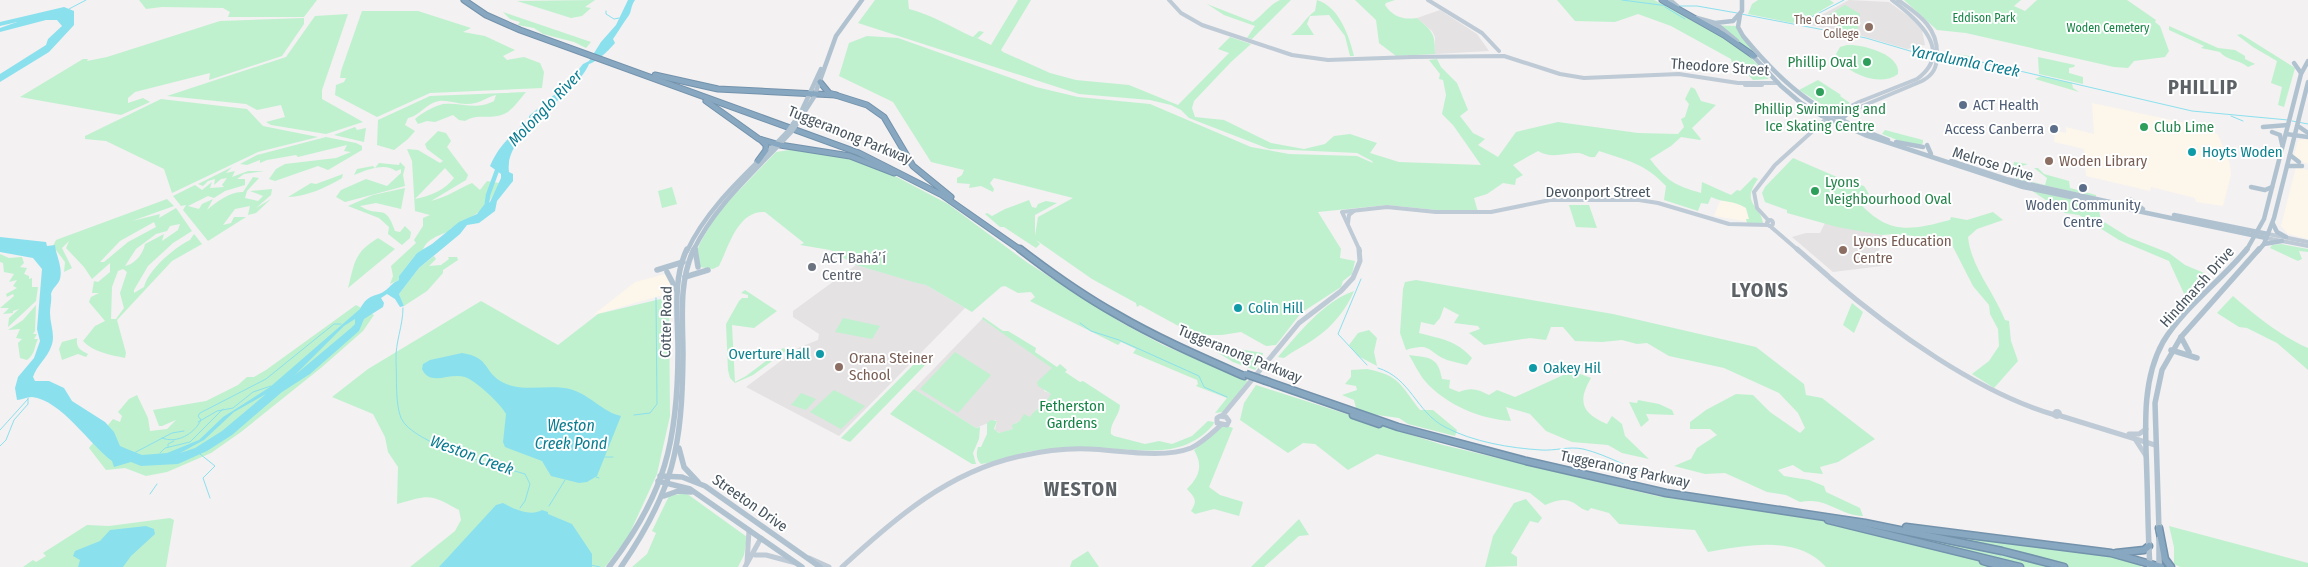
<svg xmlns="http://www.w3.org/2000/svg" width="2308" height="567" font-family="'Fira Sans Condensed',sans-serif">
<style>
.commercial{fill:#fdf6eb}
.education{fill:#e4e2e3}
.green{fill:#bff1cf;fill-rule:evenodd}
.water{fill:#8be0ee;fill-rule:evenodd}
.lines{fill:none;stroke-linecap:round;stroke-linejoin:round}
.stream{stroke:#8be0ee;stroke-width:1}
.river{stroke:#8be0ee;stroke-width:4.5}
.motorway-far1-casing{stroke:#7392ac;stroke-width:7}
.motorway-casing{stroke:#7392ac;stroke-width:9}
.secondary-far1{stroke:#becad5;stroke-width:4}
.secondary{stroke:#becad5;stroke-width:5}
.primary-far1{stroke:#b0c2d0;stroke-width:4.5}
.primary{stroke:#b0c2d0;stroke-width:5.5}
.motorway-far1{stroke:#88a7c0;stroke-width:5}
.motorway{stroke:#88a7c0;stroke-width:6}
.motorway-bridge-casing{stroke:#7392ac;stroke-width:9;stroke-linecap:butt}
.primary-bridge{stroke:#b0c2d0;stroke-width:4.5}
.motorway-bridge{stroke:#88a7c0;stroke-width:6}
.education-dot{fill:#8d6e63;stroke:#fff;stroke-width:2}
.leisure-dot{fill:#2e9e5b;stroke:#fff;stroke-width:2}
.service-dot{fill:#5c6f8a;stroke:#fff;stroke-width:2}
.culture-dot{fill:#0f9aa8;stroke:#fff;stroke-width:2}
.worship-dot{fill:#6b7280;stroke:#fff;stroke-width:2}
.labels{text-anchor:middle;dominant-baseline:central;stroke-width:4;stroke-linejoin:round;paint-order:stroke}
.far-park-label{font-size:12px;fill:#158345;stroke:#fff}
.far-education-label{font-size:12px;fill:#785e54;stroke:#fff;text-anchor:end}
.leisure-label{font-size:15px;fill:#27864d;stroke:#fff;text-anchor:start}
.street-label{font-size:15px;fill:#48555f;stroke:#fff}
.service-label{font-size:15px;fill:#4e5e75;stroke:#fff;text-anchor:start}
.culture-label{font-size:15px;fill:#0d838f;stroke:#fff;text-anchor:start}
.education-label{font-size:15px;fill:#785e54;stroke:#fff;text-anchor:start}
.worship-label{font-size:15px;fill:#5b616d;stroke:#fff;text-anchor:start}
.park-label{font-size:15px;fill:#158345;stroke:#fff}
.water-label{font-size:16px;font-style:italic;fill:#0b7d91;stroke:#fff}
.district-label{font-size:20px;font-weight:bold;letter-spacing:1px;fill:#5d6266;stroke:#fff}
</style>
<rect width="100%" height="100%" fill="#f3f1f1"/>
<g class="commercial">
<polygon points="2092,103 2195,125 2218,134 2230,164 2231,175 2223,206 2196,202 2195,198 2151,187 2150,191 2086,176 2084,149 2054,142 2055,131 2066,133 2066,127 2094,134"/>
<polygon points="2308,139 2308,164 2300,161 2294,156 2298,140"/>
<polygon points="2296,167 2308,170 2308,239 2288,234 2281,226"/>
<polygon points="1720,201 1735,201 1745,206 1750,222 1714,216"/>
<polygon points="665,274 672,288 670,293 593,315 635,282"/>
</g>
<g class="education">
<polygon points="1849,0 1889,2 1912,19 1922,30 1925,45 1907,49 1852,33 1805,24"/>
<polygon points="1440,10 1477,34 1489,51 1435,54 1435,37 1432,31 1417,18"/>
<polygon points="1825,223 1882,235 1883,241 1877,254 1882,266 1833,272 1792,237 1806,233 1820,233"/>
<polygon points="856,265 926,285 965,308 839,436 746,387 798,348 818,340 819,334 793,317 793,311"/>
<polygon points="982,319 1053,368 1044,388 1044,391 1052,394 1046,404 1037,409 1030,418 1015,423 1013,429 1000,433 995,430 997,421 995,420 976,428 914,389"/>
</g>
<g class="green">
<polygon points="139,0 317,0 304,17 228,17 230,12 223,8 162,7 146,9"/>
<polygon points="595,0 585,7 591,8 582,16 571,18 517,1"/>
<path d="M 875,0 L 908,0 L 909,9 C 932,15 951,27 973,37 L 979,31 L 984,32 L 978,38 L 975,37 L 991,45 L 1018,0 L 1031,0 L 1001,50 L 1003,52 L 1050,73 L 1076,80 L 1129,85 L 1178,105 L 1229,53 L 1218,49 L 1230,37 L 1251,44 L 1231,62 L 1194,101 L 1192,108 L 1195,117 L 1224,120 L 1271,143 L 1304,149 L 1325,144 L 1334,136 L 1350,134 L 1377,143 L 1370,153 L 1399,162 L 1481,165 L 1453,125 L 1442,114 L 1446,95 L 1443,80 L 1439,79 L 1440,74 L 1429,60 L 1437,59 L 1441,67 L 1457,83 L 1468,110 L 1460,116 L 1473,133 L 1485,139 L 1478,145 L 1498,157 L 1516,132 L 1558,122 L 1638,133 L 1678,134 L 1684,127 L 1681,119 L 1685,117 L 1689,104 L 1685,99 L 1691,87 L 1695,89 L 1701,101 L 1716,105 L 1692,128 L 1701,139 L 1700,140 L 1681,137 L 1671,146 L 1650,159 C 1667,181 1674,185 1701,193 L 1702,182 L 1731,195 L 1737,190 L 1740,191 L 1754,177 L 1758,179 C 1740,204 1761,205 1763,223 L 1747,223 L 1746,219 L 1749,219 L 1746,208 C 1733,200 1724,203 1711,197 L 1708,204 L 1701,203 L 1698,211 L 1664,200 L 1666,186 C 1644,163 1629,161 1599,151 L 1595,157 C 1588,158 1585,154 1579,153 C 1564,153 1551,159 1538,151 L 1513,165 L 1523,175 L 1516,179 L 1515,185 L 1503,183 L 1487,194 L 1474,198 L 1478,212 L 1446,211 L 1387,205 L 1318,212 L 1341,249 L 1340,258 L 1355,261 L 1352,274 L 1343,281 L 1341,287 L 1301,313 L 1276,345 L 1266,346 L 1241,332 L 1222,335 L 1195,335 L 1140,305 L 1137,307 L 1136,303 L 1092,279 L 1036,240 L 1040,244 L 1036,248 L 1004,227 L 1000,227 L 985,214 L 987,213 L 992,216 L 1005,209 L 1029,200 L 1032,207 L 1036,208 L 1038,204 L 1046,201 L 1057,203 L 1035,215 L 1035,236 L 1038,217 L 1073,198 L 994,178 L 990,183 L 994,189 L 993,192 L 981,186 L 969,188 L 970,184 L 957,183 L 957,178 L 962,175 L 964,170 L 931,162 L 893,102 L 839,76 L 849,43 L 867,36 L 898,38 L 1036,87 L 1078,97 L 1150,104 L 1251,147 L 1289,154 L 1357,156 L 1373,163 L 1372,161 L 1357,153 L 1269,149 L 1189,118 L 1181,110 L 1171,105 L 1150,100 L 1079,94 L 858,23 Z"/>
<path d="M 1280,0 L 1291,0 L 1252,39 L 1247,38 L 1255,26 L 1224,15 L 1207,4 L 1253,22 C 1264,14 1269,5 1280,0 Z"/>
<path d="M 1317,0 C 1339,7 1349,35 1354,56 L 1350,56 L 1345,36 L 1329,15 L 1310,16 L 1307,24 L 1314,35 L 1291,35 C 1301,28 1305,18 1315,11 Z"/>
<path d="M 1355,0 L 1395,0 L 1386,3 L 1385,5 C 1393,17 1403,20 1417,18 C 1433,32 1435,33 1435,54 L 1396,56 L 1379,43 L 1376,20 Z"/>
<polygon points="1557,0 1654,0 1705,25 1737,26 1758,55 1750,57 1769,76 1768,79 1753,80 1739,65 1732,63 1731,59 1671,26 1638,14 1615,22 1575,21"/>
<polygon points="1758,0 1830,0 1834,3 1810,17 1792,23 1748,14 1752,4"/>
<polygon points="1904,0 2021,0 2014,6 2025,11 2037,0 2127,0 2156,20 2155,22 2160,26 2169,51 2165,57 2134,61 2128,68 2114,67 1966,33 1937,30"/>
<polygon points="1845,5 1860,14 1857,33 1835,29 1837,22 1825,17"/>
<polygon points="362,11 418,11 471,28 463,32 485,36 515,50 503,56 507,60 524,57 540,63 544,72 542,88 430,93 377,117 335,95 336,85 344,82 346,78 340,78 341,71"/>
<polygon points="503,12 591,42 586,48 574,42 543,34 534,28 518,25 520,22 510,19"/>
<polygon points="348,14 322,90 322,99 363,122 326,134 271,125 266,122 285,117 281,105 257,110 246,104 167,96 286,57 315,16"/>
<polygon points="304,18 304,24 282,56 209,80 210,73 135,92 128,98 128,103 143,98 150,102 121,115 20,97 83,59 88,59 87,61 107,57 220,21"/>
<path d="M 2169,26 L 2218,48 L 2235,50 L 2245,56 L 2245,59 L 2255,64 L 2248,67 C 2240,60 2226,60 2220,52 L 2201,48 L 2204,46 L 2169,30 Z"/>
<polygon points="2241,34 2295,68 2284,107 2278,105 2282,87 2271,83 2277,61 2253,47 2237,35"/>
<path d="M 1847,45 C 1862,44 1901,54 1898,74 C 1880,88 1844,73 1836,54 L 1840,47 Z"/>
<polygon points="1943,53 1970,56 1978,62 1978,68 1944,61"/>
<polygon points="2038,57 2075,65 2074,67 2069,68 2069,73 2083,77 2083,84 2039,74"/>
<polygon points="2041,76 2072,83 2073,88 2079,92 2035,79"/>
<polygon points="1818,80 1841,95 1840,96 1850,103 1840,107 1834,104 1826,107 1799,90"/>
<path d="M 526,92 C 520,99 512,111 504,114 C 491,120 476,113 465,121 L 459,120 L 453,115 L 435,122 L 427,121 L 418,124 L 415,119 C 421,113 435,106 443,104 C 462,102 475,111 494,101 L 496,95 C 486,97 481,104 466,104 C 457,104 448,100 439,101 C 426,103 420,116 408,118 L 405,125 L 415,131 L 408,139 L 394,150 L 377,145 L 378,120 L 430,96 Z"/>
<polygon points="161,99 247,109 263,126 318,137 258,152 172,193 164,169 106,141 85,139 85,136"/>
<polygon points="355,127 357,130 366,128 364,142 334,135"/>
<polygon points="1885,130 1923,140 1923,143 1921,145 1905,143 1882,134"/>
<path d="M 438,131 L 446,133 L 451,141 L 447,147 L 468,175 L 466,180 L 431,201 C 447,197 458,189 472,183 L 480,190 L 487,181 L 499,183 C 488,211 473,216 450,229 L 450,231 C 440,235 426,239 423,250 L 417,253 L 399,276 L 399,280 L 390,284 L 393,276 L 391,266 L 416,243 L 414,240 L 423,226 L 423,218 L 430,215 L 415,211 L 412,161 L 407,149 L 418,150 L 440,163 L 443,161 L 427,149 L 425,144 ZM 445,168 L 454,178 C 445,190 430,196 415,199 Z"/>
<polygon points="326,137 356,143 362,146 362,150 328,170 318,166 275,181 269,179 276,169 285,164 336,158 351,152 344,151 347,145 298,157 296,155 267,160 260,163 260,160 247,165 240,164 257,155"/>
<path d="M 796,149 L 854,160 L 893,175 L 948,204 L 1028,263 L 1122,323 L 1163,345 L 1248,381 L 1223,412 L 1215,413 L 1227,398 L 1196,386 L 1198,384 L 1197,380 L 1133,353 L 1136,349 L 1121,342 L 1118,345 L 1030,301 L 1035,297 L 1031,292 L 1018,293 L 1005,286 L 1001,287 L 972,312 L 926,285 L 917,283 L 916,286 L 917,283 L 856,265 L 830,250 L 800,245 L 804,243 L 765,212 C 738,210 729,246 719,266 L 713,269 L 699,267 L 697,251 L 700,243 L 718,212 L 776,152 Z"/>
<path d="M 1793,158 L 1846,181 L 1864,186 L 1869,194 L 1856,199 C 1887,235 1908,231 1950,220 L 1951,217 L 1967,220 L 1993,212 L 2003,220 L 1977,229 L 1968,237 C 1971,267 1994,292 2005,320 L 2009,321 L 2011,341 L 2018,361 L 1994,388 L 1972,374 L 1989,361 L 1999,346 L 1998,329 L 1990,314 L 1989,305 L 1973,286 L 1951,243 L 1943,239 L 1894,234 L 1882,235 L 1837,227 L 1787,213 L 1787,210 L 1765,202 L 1762,193 L 1765,187 Z"/>
<path d="M 400,162 L 405,167 L 403,175 L 405,186 L 345,202 L 336,197 L 341,190 L 366,179 L 387,186 L 401,173 L 401,169 L 396,171 C 385,162 366,170 354,175 L 357,169 L 373,166 L 375,168 L 379,163 L 399,165 Z"/>
<polygon points="2014,162 2028,164 2019,167 2017,173 2021,179 2045,185 2047,178 2034,168 2038,168 2044,174 2069,181 2070,188 2096,195 2096,197 2016,179 2012,175"/>
<path d="M 232,167 L 226,173 L 235,171 L 232,177 L 248,171 L 264,171 L 244,174 L 237,179 L 245,179 L 245,185 L 225,191 L 214,198 L 208,196 L 188,206 L 199,209 L 202,204 L 213,199 L 207,210 C 216,202 231,191 243,192 L 253,177 L 259,178 L 247,191 L 245,198 L 258,201 L 263,196 L 250,191 L 272,189 L 271,195 L 256,208 L 271,199 L 256,213 L 248,215 L 250,206 L 235,209 L 223,225 L 231,223 L 234,217 L 246,217 L 208,241 L 183,210 L 186,205 L 181,206 L 173,196 L 195,185 L 202,190 L 212,182 L 210,188 L 224,187 L 222,185 L 227,178 L 221,179 L 214,185 L 215,179 L 208,181 L 203,186 L 198,184 Z"/>
<path d="M 343,174 L 342,178 C 327,187 306,197 288,197 L 311,183 L 316,184 Z"/>
<polygon points="672,187 677,204 662,208 658,191"/>
<path d="M 405,188 L 401,209 L 376,203 L 360,206 C 379,219 385,201 395,231 L 400,232 L 405,226 L 411,232 L 410,238 L 402,245 L 388,234 L 389,227 L 379,218 L 348,206 L 373,195 Z"/>
<polygon points="2031,190 2098,205 2101,220 2128,237 2169,253 2185,265 2209,275 2186,298 2169,261 2119,240 2079,215 2065,213"/>
<path d="M 167,199 L 174,206 L 132,221 L 160,214 L 159,218 L 176,208 L 192,231 L 173,243 L 148,266 L 134,290 L 134,293 L 144,287 C 148,270 175,247 190,240 L 194,234 L 202,244 L 172,261 L 117,320 L 126,353 L 125,358 C 111,355 93,352 83,341 L 95,326 L 105,321 L 89,302 L 91,297 L 99,293 L 92,293 L 94,281 L 98,282 L 110,272 L 110,263 L 92,279 L 84,267 L 66,248 L 69,241 L 62,248 L 72,268 L 64,272 L 65,262 L 53,246 L 56,240 ZM 154,222 L 156,227 L 128,242 L 104,262 L 100,262 L 120,241 ZM 180,224 L 178,230 L 162,241 L 164,234 L 145,244 C 143,254 135,264 125,266 L 136,249 L 156,234 L 167,231 L 170,226 ZM 123,269 L 127,272 L 120,293 L 124,308 L 116,319 L 111,319 L 112,287 L 118,271 Z"/>
<polygon points="1569,205 1589,205 1597,228 1576,227"/>
<path d="M 378,238 L 395,249 L 348,288 C 355,261 354,253 378,238 Z"/>
<polygon points="2281,244 2308,249 2308,252 2299,251 2302,259 2298,261 2270,248 2272,245"/>
<polygon points="0,254 9,258 22,257 24,263 20,267 27,268 24,274 29,276 29,279 32,278 32,287 38,287 36,301 8,327 9,318 19,309 13,311 13,313 3,314 9,308 0,308 14,296 13,294 7,297 6,294 17,288 13,286 17,280 9,282 14,274 4,272 3,263 0,262"/>
<polygon points="434,256 436,259 429,266 441,265 449,259 448,257 457,257 458,260 443,270 443,273 427,291 404,306 399,294 419,268"/>
<path d="M 1416,280 L 1613,314 L 1756,347 L 1804,384 L 1806,395 L 1822,398 L 1875,439 L 1838,462 L 1820,467 L 1823,474 L 1804,472 L 1793,465 L 1778,470 L 1784,476 L 1809,480 L 1824,486 L 1826,492 L 1860,508 L 1863,516 C 1840,516 1827,496 1800,502 L 1786,495 L 1767,492 L 1725,473 L 1705,474 L 1674,466 L 1691,459 L 1697,448 L 1717,435 L 1710,429 L 1690,429 L 1690,422 L 1706,410 L 1736,394 L 1753,395 L 1770,412 L 1800,433 L 1805,428 L 1798,413 L 1779,393 L 1724,368 L 1669,356 L 1647,343 L 1637,344 L 1622,340 L 1602,342 L 1575,341 L 1563,327 L 1551,327 L 1546,340 L 1530,338 L 1484,345 L 1469,333 L 1480,329 L 1478,326 L 1454,323 L 1459,315 L 1444,307 L 1440,318 L 1434,325 L 1421,322 L 1419,333 C 1441,339 1456,340 1472,358 L 1467,365 C 1460,363 1453,362 1447,360 C 1427,352 1432,342 1406,350 L 1400,333 L 1403,289 L 1405,282 Z"/>
<polygon points="745,290 777,311 754,328 732,325 735,382 746,376 783,348 787,350 753,375 735,383 730,378 728,370 726,324 739,301 742,298 748,298 748,295 741,293"/>
<path d="M 1354,291 C 1347,308 1332,327 1317,337 C 1307,345 1294,350 1284,358 L 1278,357 C 1298,334 1324,301 1354,291 Z"/>
<path d="M 2233,296 C 2256,316 2279,335 2308,348 L 2308,370 L 2277,343 L 2247,328 L 2239,327 L 2217,313 Z"/>
<path d="M 669,297 L 670,416 L 657,474 L 628,537 L 605,567 L 410,567 L 455,531 L 461,520 L 459,510 C 429,493 430,495 397,504 L 398,467 L 388,452 L 385,437 L 373,414 L 332,397 L 368,369 L 481,301 L 558,345 L 598,314 Z"/>
<polygon points="1852,303 1863,312 1854,333 1843,325"/>
<path d="M 36,305 L 35,331 L 33,334 L 37,334 L 34,339 L 38,339 C 34,346 36,353 27,360 L 20,358 L 18,343 L 22,339 L 16,338 L 20,329 L 8,330 L 23,320 Z"/>
<polygon points="356,305 374,315 363,331 322,367 241,432 211,453 167,472 146,476 125,468 106,470 89,448 113,419 120,422 122,416 118,412 129,399 137,395 148,418 150,431 167,429 176,420 162,426 159,426 153,410 206,401 238,385 247,377 254,377 266,370"/>
<path d="M 983,317 L 1003,331 L 1008,331 L 1036,348 L 1035,352 L 1057,367 L 1060,364 L 1067,370 L 1065,372 L 1080,382 L 1083,381 L 1120,405 C 1120,415 1109,424 1111,434 L 1114,436 L 1145,444 L 1159,441 L 1172,444 L 1192,436 L 1208,421 L 1214,422 L 1213,425 C 1181,462 1137,448 1094,448 C 1075,447 1053,449 1033,451 C 1015,454 999,462 981,464 C 976,459 976,453 978,447 L 981,447 L 987,434 L 987,423 L 991,420 L 997,421 L 994,429 L 999,433 L 1013,429 L 1012,425 L 1020,421 L 1024,414 L 1030,417 C 1036,408 1046,404 1051,394 L 1038,386 L 1037,382 L 1052,368 L 982,319 Z"/>
<polygon points="843,318 880,326 872,339 835,332"/>
<polygon points="1369,330 1377,338 1374,352 1377,366 1358,356 1349,345 1358,333"/>
<path d="M 77,338 C 76,348 80,350 88,354 L 86,357 L 78,354 L 62,360 L 59,349 L 62,342 Z"/>
<polygon points="1202,343 1263,353 1262,360 1255,370 1233,362"/>
<polygon points="955,352 991,375 958,413 920,389"/>
<path d="M 1409,355 C 1429,358 1438,356 1442,379 L 1450,380 L 1449,388 L 1459,392 C 1471,387 1478,389 1489,395 L 1497,390 L 1515,397 L 1572,371 L 1591,378 C 1577,402 1582,413 1607,424 L 1612,416 L 1622,424 L 1625,436 L 1649,459 L 1622,453 L 1608,445 L 1572,442 L 1546,431 L 1530,414 L 1506,407 L 1511,421 C 1480,419 1446,405 1425,381 C 1419,374 1414,363 1409,355 Z"/>
<polygon points="922,356 932,358 850,442 841,438"/>
<path d="M 1367,369 C 1401,376 1400,385 1420,410 L 1433,410 L 1457,430 L 1455,436 L 1408,424 L 1399,418 L 1370,414 L 1356,408 L 1354,400 L 1342,395 L 1357,390 L 1356,386 L 1345,384 L 1351,377 L 1351,370 Z"/>
<path d="M 1256,385 L 1443,445 L 1657,496 L 1834,522 L 1883,525 L 2082,550 L 2141,563 L 2141,567 L 1826,567 C 1797,534 1745,546 1708,552 L 1695,530 L 1619,524 L 1609,513 L 1591,508 L 1588,511 C 1581,509 1579,506 1574,503 C 1564,497 1555,501 1545,505 L 1530,493 L 1377,454 L 1348,470 L 1315,444 L 1303,443 L 1288,453 L 1240,420 L 1244,403 Z"/>
<polygon points="914,389 976,428 980,427 979,439 973,453 976,464 972,464 890,414"/>
<polygon points="834,390 865,406 841,429 810,412"/>
<polygon points="801,393 816,399 806,410 791,405"/>
<polygon points="1638,400 1659,404 1672,410 1674,415 1646,414 1649,420 1641,427 1629,402 1637,403"/>
<path d="M 1227,426 L 1233,428 L 1209,487 L 1220,495 L 1243,502 L 1239,516 L 1214,509 L 1195,514 L 1191,511 C 1198,500 1195,498 1187,489 C 1200,476 1203,465 1194,450 L 1218,427 Z"/>
<polygon points="686,493 747,537 744,555 738,567 632,567 647,554 656,533 652,531 669,496"/>
<polygon points="1526,499 1542,518 1538,523 1530,521 1511,553 1517,557 1517,566 1485,567 1493,536 1514,503"/>
<polygon points="170,518 174,520 166,567 23,567 33,560 36,562 46,556 43,553 87,525 109,526"/>
<polygon points="1299,519 1309,535 1299,536 1264,567 1251,567"/>
<polygon points="2169,526 2308,563 2308,567 2180,567 2174,564 2174,547"/>
<polygon points="1088,551 1099,567 1070,567 1072,561"/>
</g>
<g class="water">
<path d="M 628,0 L 635,0 C 630,7 632,13 627,18 C 622,25 618,32 613,39 L 615,43 C 610,49 597,62 589,64 C 575,97 503,133 509,172 L 513,174 L 513,181 L 497,201 L 495,211 L 479,223 L 467,225 L 460,234 L 419,268 L 399,294 L 404,306 L 400,307 L 395,299 L 387,294 L 381,298 L 384,303 L 383,307 L 364,319 L 359,331 L 310,374 L 282,392 L 232,435 L 207,451 L 178,464 L 141,466 L 131,462 L 114,467 L 112,461 C 89,444 61,400 32,397 C 26,397 22,400 17,400 L 15,388 L 18,377 L 34,358 L 40,341 L 37,329 L 42,269 L 33,258 L 0,252 L 0,237 L 46,242 L 47,246 L 55,245 C 56,256 63,267 60,279 C 58,285 53,287 51,294 C 52,301 50,306 50,313 C 50,324 56,336 51,347 C 47,358 37,365 33,377 L 35,381 L 49,381 L 64,388 L 72,401 L 105,422 L 114,432 L 120,446 L 127,449 L 142,455 L 167,453 L 199,440 L 223,417 L 270,387 L 360,309 C 369,292 376,298 386,290 C 391,286 392,283 399,280 L 399,276 L 417,253 L 432,244 L 459,222 L 477,214 L 484,205 L 490,202 L 501,178 L 501,174 L 490,166 C 500,143 512,135 529,119 L 529,116 L 567,84 L 583,64 L 589,61 L 601,42 L 616,25 ZM 355,319 L 355,324 L 351,328 L 295,375 L 344,326 ZM 266,394 L 222,431 L 195,448 L 180,453 L 204,440 L 234,412 Z"/>
<polygon points="64,7 74,11 74,25 49,52 0,82 0,74 46,45 48,39 62,26 57,20 46,20 0,32 0,28 17,22 0,26 0,22"/>
<path d="M 462,353 C 491,357 483,373 504,383 C 525,393 551,383 573,390 C 591,396 603,412 621,416 L 597,476 L 587,482 L 579,483 L 551,476 L 542,461 L 505,447 L 503,442 L 506,414 C 501,404 476,381 465,377 C 449,372 430,387 422,369 L 423,364 L 430,360 Z"/>
<path d="M 503,503 C 514,509 530,517 542,510 L 548,512 L 548,514 L 572,524 L 592,554 L 592,567 L 439,567 L 496,505 Z"/>
<polygon points="146,526 154,529 155,534 131,556 123,567 78,567 80,560 73,556 75,551 100,541 110,530"/>
</g>
<g class="lines">
<g class="stream">
<polyline points="1622,0 1668,6"/>
<polyline points="1679,6 1697,6 1737,13"/>
<polyline points="1665,7 1685,19"/>
<polyline points="69,9 86,0"/>
<polyline points="606,11 606,14 614,19 619,18"/>
<polyline points="1741,14 1866,38 1927,56 1981,62 2192,111 2288,120"/>
<polyline points="1798,24 1844,0"/>
<polyline points="2231,116 2243,121"/>
<polyline points="2292,121 2308,124"/>
<polyline points="1361,279 1338,334 1367,365"/>
<path d="M 403,308 C 403,326 395,343 396,361 C 397,378 395,403 401,418 C 412,444 498,466 525,474 L 530,484 L 525,501 L 520,508"/>
<polyline points="1080,323 1091,331 1119,340 1199,376 1204,387 1227,397"/>
<path d="M 1378,368 C 1411,378 1416,412 1445,427 C 1473,442 1510,448 1541,450 C 1555,451 1569,446 1583,449 C 1609,455 1632,471 1658,476"/>
<polyline points="634,415 650,413 657,404 656,298"/>
<polyline points="198,422 217,411 233,408 253,392 271,386"/>
<polyline points="0,430 28,399"/>
<path d="M 162,438 C 177,444 194,434 201,420 L 198,416 L 200,413 L 266,379 L 334,324 L 341,324"/>
<polyline points="0,446 6,440 14,420 28,404 28,398"/>
<polyline points="168,447 168,444 174,441"/>
<polyline points="134,453 172,433 184,431"/>
<polyline points="160,453 165,448 190,442 223,409"/>
<polyline points="200,454 215,466 203,478 210,498"/>
<polyline points="605,457 613,457"/>
<polyline points="596,477 599,478"/>
<polyline points="150,494 157,484"/>
<polyline points="549,506 565,480"/>
<polyline points="591,565 600,567"/>
</g>
<polyline class="river" points="486,210 488,195 499,165"/>
<defs>
<g id="motorway-far1">
<polyline points="464,0 486,15 520,30 859,153 942,195 1022,251"/>
<polyline points="1662,0 1724,35 1754,56"/>
<polyline points="655,75 718,89 836,95"/>
<polyline points="820,82 829,93 867,105 884,117 913,166 951,197"/>
<polyline points="706,101 759,139 780,145 850,156 894,173"/>
<polyline points="758,161 766,150 766,145 761,140"/>
</g>
<g id="motorway">
<path d="M 1020,249 C 1051,273 1082,295 1116,314 C 1157,338 1201,357 1244,376"/>
<polyline points="1266,381 1398,427 1526,461 1666,493 1865,523 2002,551 2064,567"/>
<polyline points="1353,415 1379,424"/>
<polyline points="1828,520 2020,567"/>
<polyline points="1906,527 2111,553 2161,567"/>
<polyline points="2159,528 2165,559 2171,567"/>
<polyline points="2116,553 2144,550 2149,546"/>
<polyline points="1983,561 2004,567"/>
</g>
</defs>
<use href="#motorway-far1" class="motorway-far1-casing"/>
<use href="#motorway" class="motorway-casing"/>
<g class="secondary-far1">
<polyline points="1169,0 1181,13 1202,25 1292,55 1328,60 1412,57"/>
<polyline points="1428,0 1482,33 1499,51"/>
<polyline points="1410,57 1504,56 1560,74 1584,78 1679,74 1738,83 1778,83"/>
<polyline points="1745,85 1762,85"/>
<path d="M 1834,118 L 1922,81 C 1933,75 1937,68 1937,55 C 1938,27 1919,15 1898,0"/>
<circle cx="1770" cy="223" r="3"/>
<path d="M 1769,221 L 1757,208 L 1754,192 L 1775,165 L 1826,119 L 1859,102 L 1917,79 C 1955,51 1917,19 1892,0"/>
<polyline points="1348,223 1349,215 1354,211"/>
<polyline points="1770,226 1799,251"/>
<polyline points="2268,234 2308,242"/>
<polyline points="2266,238 2308,246"/>
<polyline points="1360,251 1342,212 1387,207 1436,212 1491,212 1550,200 1639,200 1658,203 1729,224 1768,225"/>
</g>
<g class="secondary">
<polyline points="1797,249 1828,276"/>
<path d="M 1830,278 C 1891,330 1978,393 2055,415"/>
<circle cx="2057" cy="414" r="2.5"/>
<polygon points="1220,416 1226,417 1229,421 1227,425 1217,423 1217,418"/>
<polyline points="1222,416 1299,323 1341,291 1353,278 1360,261 1359,249"/>
<polyline points="2061,416 2155,445"/>
<polyline points="2129,434 2139,434 2146,429"/>
<polyline points="2135,439 2146,456"/>
<polyline points="755,555 766,555 796,563"/>
<polyline points="809,558 829,567"/>
<polyline points="747,563 749,530"/>
<polyline points="745,567 761,538"/>
<path d="M 842,567 C 894,519 949,471 1021,456 C 1043,451 1066,448 1089,449 C 1118,450 1163,459 1191,448 C 1202,443 1212,433 1221,425"/>
</g>
<g class="primary-far1">
<polyline points="1670,0 1677,6"/>
<path d="M 1740,15 L 1738,27 L 1743,36 C 1788,91 1822,115 1888,140"/>
<polyline points="1697,18 1715,23 1733,21 1742,11 1742,0"/>
<polyline points="1709,22 1720,27 1737,41"/>
<polyline points="1751,54 1781,86 1801,103 1822,116 1865,135 2023,187 2266,238"/>
<polyline points="2294,63 2301,73"/>
<polyline points="1826,112 1839,112"/>
<polyline points="1844,123 1843,118 1849,112"/>
<polyline points="793,124 802,110 821,69"/>
<polyline points="796,125 814,97 836,36 862,0"/>
<polyline points="2298,126 2308,133"/>
<polyline points="2263,127 2288,125"/>
<polyline points="2272,132 2280,135 2282,144"/>
<polyline points="2286,134 2308,137"/>
<polyline points="1896,142 1923,147"/>
<polyline points="1927,145 1931,154"/>
<polyline points="2290,155 2299,162"/>
<polyline points="1951,161 2006,179 2119,204"/>
<polyline points="2287,166 2302,166"/>
<polyline points="2251,187 2265,190 2272,187"/>
<polyline points="2131,200 2143,209"/>
<polyline points="2174,215 2268,234"/>
<polyline points="2273,224 2277,232 2286,237"/>
<polyline points="2264,244 2282,241"/>
<polyline points="695,247 696,251"/>
<path d="M 687,251 C 710,202 753,169 789,130"/>
<path d="M 693,251 C 716,203 757,170 792,131"/>
<polyline points="2246,251 2264,219 2301,74 2308,61"/>
<polyline points="2258,251 2264,244 2274,218 2308,82"/>
</g>
<g class="primary">
<polyline points="695,249 698,267"/>
<polyline points="657,270 683,262"/>
<polyline points="667,272 677,291"/>
<polyline points="685,277 708,270"/>
<polyline points="2181,337 2189,352"/>
<polyline points="2171,350 2197,358"/>
<polyline points="679,448 684,467 698,482"/>
<polyline points="660,476 682,477 705,486 820,567"/>
<polyline points="658,481 690,489 802,567"/>
<polyline points="664,496 678,491 691,492"/>
<polyline points="2159,530 2155,403 2162,370 2181,337 2259,249"/>
<polyline points="2159,539 2159,567"/>
<path d="M 609,567 C 665,495 678,440 678,351 C 678,318 672,280 687,249"/>
<path d="M 621,567 C 674,490 682,447 683,355 C 683,321 678,282 694,249"/>
<path d="M 2150,567 C 2148,538 2148,509 2147,480 C 2146,435 2140,383 2163,342 C 2184,307 2221,281 2247,249"/>
</g>
<use href="#motorway-far1" class="motorway-far1"/>
<use href="#motorway" class="motorway"/>
<defs>
<polyline id="motorway-bridge" points="1246,374 1266,381"/>
</defs>
<use href="#motorway-bridge" class="motorway-bridge-casing"/>
<g class="primary-bridge">
<polyline points="789,130 793,124"/>
<polyline points="792,131 796,125"/>
</g>
<use href="#motorway-bridge" class="motorway-bridge"/>
</g>
<g class="education-dot">
<circle cx="1869" cy="27" r="5"/>
<circle cx="2049" cy="161" r="5"/>
<circle cx="1843" cy="250" r="5"/>
<circle cx="839" cy="367" r="5"/>
</g>
<g class="leisure-dot">
<circle cx="1867" cy="62" r="5"/>
<circle cx="1820" cy="92" r="5"/>
<circle cx="2144" cy="127" r="5"/>
<circle cx="1815" cy="191" r="5"/>
</g>
<g class="service-dot">
<circle cx="1963" cy="105" r="5"/>
<circle cx="2054" cy="129" r="5"/>
<circle cx="2083" cy="188" r="5"/>
</g>
<g class="culture-dot">
<circle cx="2192" cy="152" r="5"/>
<circle cx="1238" cy="308" r="5"/>
<circle cx="820" cy="354" r="5"/>
<circle cx="1533" cy="368" r="5"/>
</g>
<circle class="worship-dot" cx="812" cy="267" r="5"/>
<g class="labels">
<g class="far-park-label">
<text x="1984" y="18">Eddison Park</text>
<text x="2108" y="28">Woden Cemetery</text>
</g>
<g class="far-education-label">
<text x="1859" y="20">The Canberra<tspan x="1859" dy="14">College</tspan></text>
</g>
<g class="leisure-label">
<text x="1857" y="62" text-anchor="end">Phillip Oval</text>
<text x="1820" y="109" text-anchor="middle">Phillip Swimming and<tspan x="1820" dy="17">Ice Skating Centre</tspan></text>
<text x="2154" y="127">Club Lime</text>
<text x="1825" y="182">Lyons<tspan x="1825" dy="17">Neighbourhood Oval</tspan></text>
</g>
<g class="street-label">
<text transform="translate(1720 67) rotate(4)">Theodore Street</text>
<text transform="translate(850 135) rotate(22)">Tuggeranong Parkway</text>
<text transform="translate(1993 164) rotate(17)">Melrose Drive</text>
<text x="1598" y="192">Devonport Street</text>
<text transform="translate(2197 287) rotate(-48)">Hindmarsh Drive</text>
<text transform="translate(666 322) rotate(-89)">Cotter Road</text>
<text transform="translate(1240 354) rotate(22)">Tuggeranong Parkway</text>
<text transform="translate(1625 469) rotate(12)">Tuggeranong Parkway</text>
<text transform="translate(750 503) rotate(35)">Streeton Drive</text>
</g>
<g class="service-label">
<text x="1973" y="105">ACT Health</text>
<text x="2044" y="129" text-anchor="end">Access Canberra</text>
<text x="2083" y="205" text-anchor="middle">Woden Community<tspan x="2083" dy="17">Centre</tspan></text>
</g>
<g class="culture-label">
<text x="2202" y="152">Hoyts Woden</text>
<text x="1248" y="308">Colin Hill</text>
<text x="810" y="354" text-anchor="end">Overture Hall</text>
<text x="1543" y="368">Oakey Hil</text>
</g>
<g class="education-label">
<text x="2059" y="161">Woden Library</text>
<text x="1853" y="241">Lyons Education<tspan x="1853" dy="17">Centre</tspan></text>
<text x="849" y="358">Orana Steiner<tspan x="849" dy="17">School</tspan></text>
</g>
<g class="worship-label">
<text x="822" y="258">ACT Bahá’í<tspan x="822" dy="17">Centre</tspan></text>
</g>
<g class="park-label">
<text x="1072" y="406">Fetherston<tspan x="1072" dy="17">Gardens</tspan></text>
</g>
<g class="water-label">
<text transform="translate(1965 61) rotate(11)">Yarralumla Creek</text>
<text transform="translate(545 108) rotate(-46)">Molonglo River</text>
<text x="571" y="425">Weston<tspan x="571" dy="18">Creek Pond</tspan></text>
<text transform="translate(472 455) rotate(20)">Weston Creek</text>
</g>
<g class="district-label">
<text x="2203" y="87">PHILLIP</text>
<text x="1760" y="290">LYONS</text>
<text x="1081" y="489">WESTON</text>
</g>
</g>
</svg>
